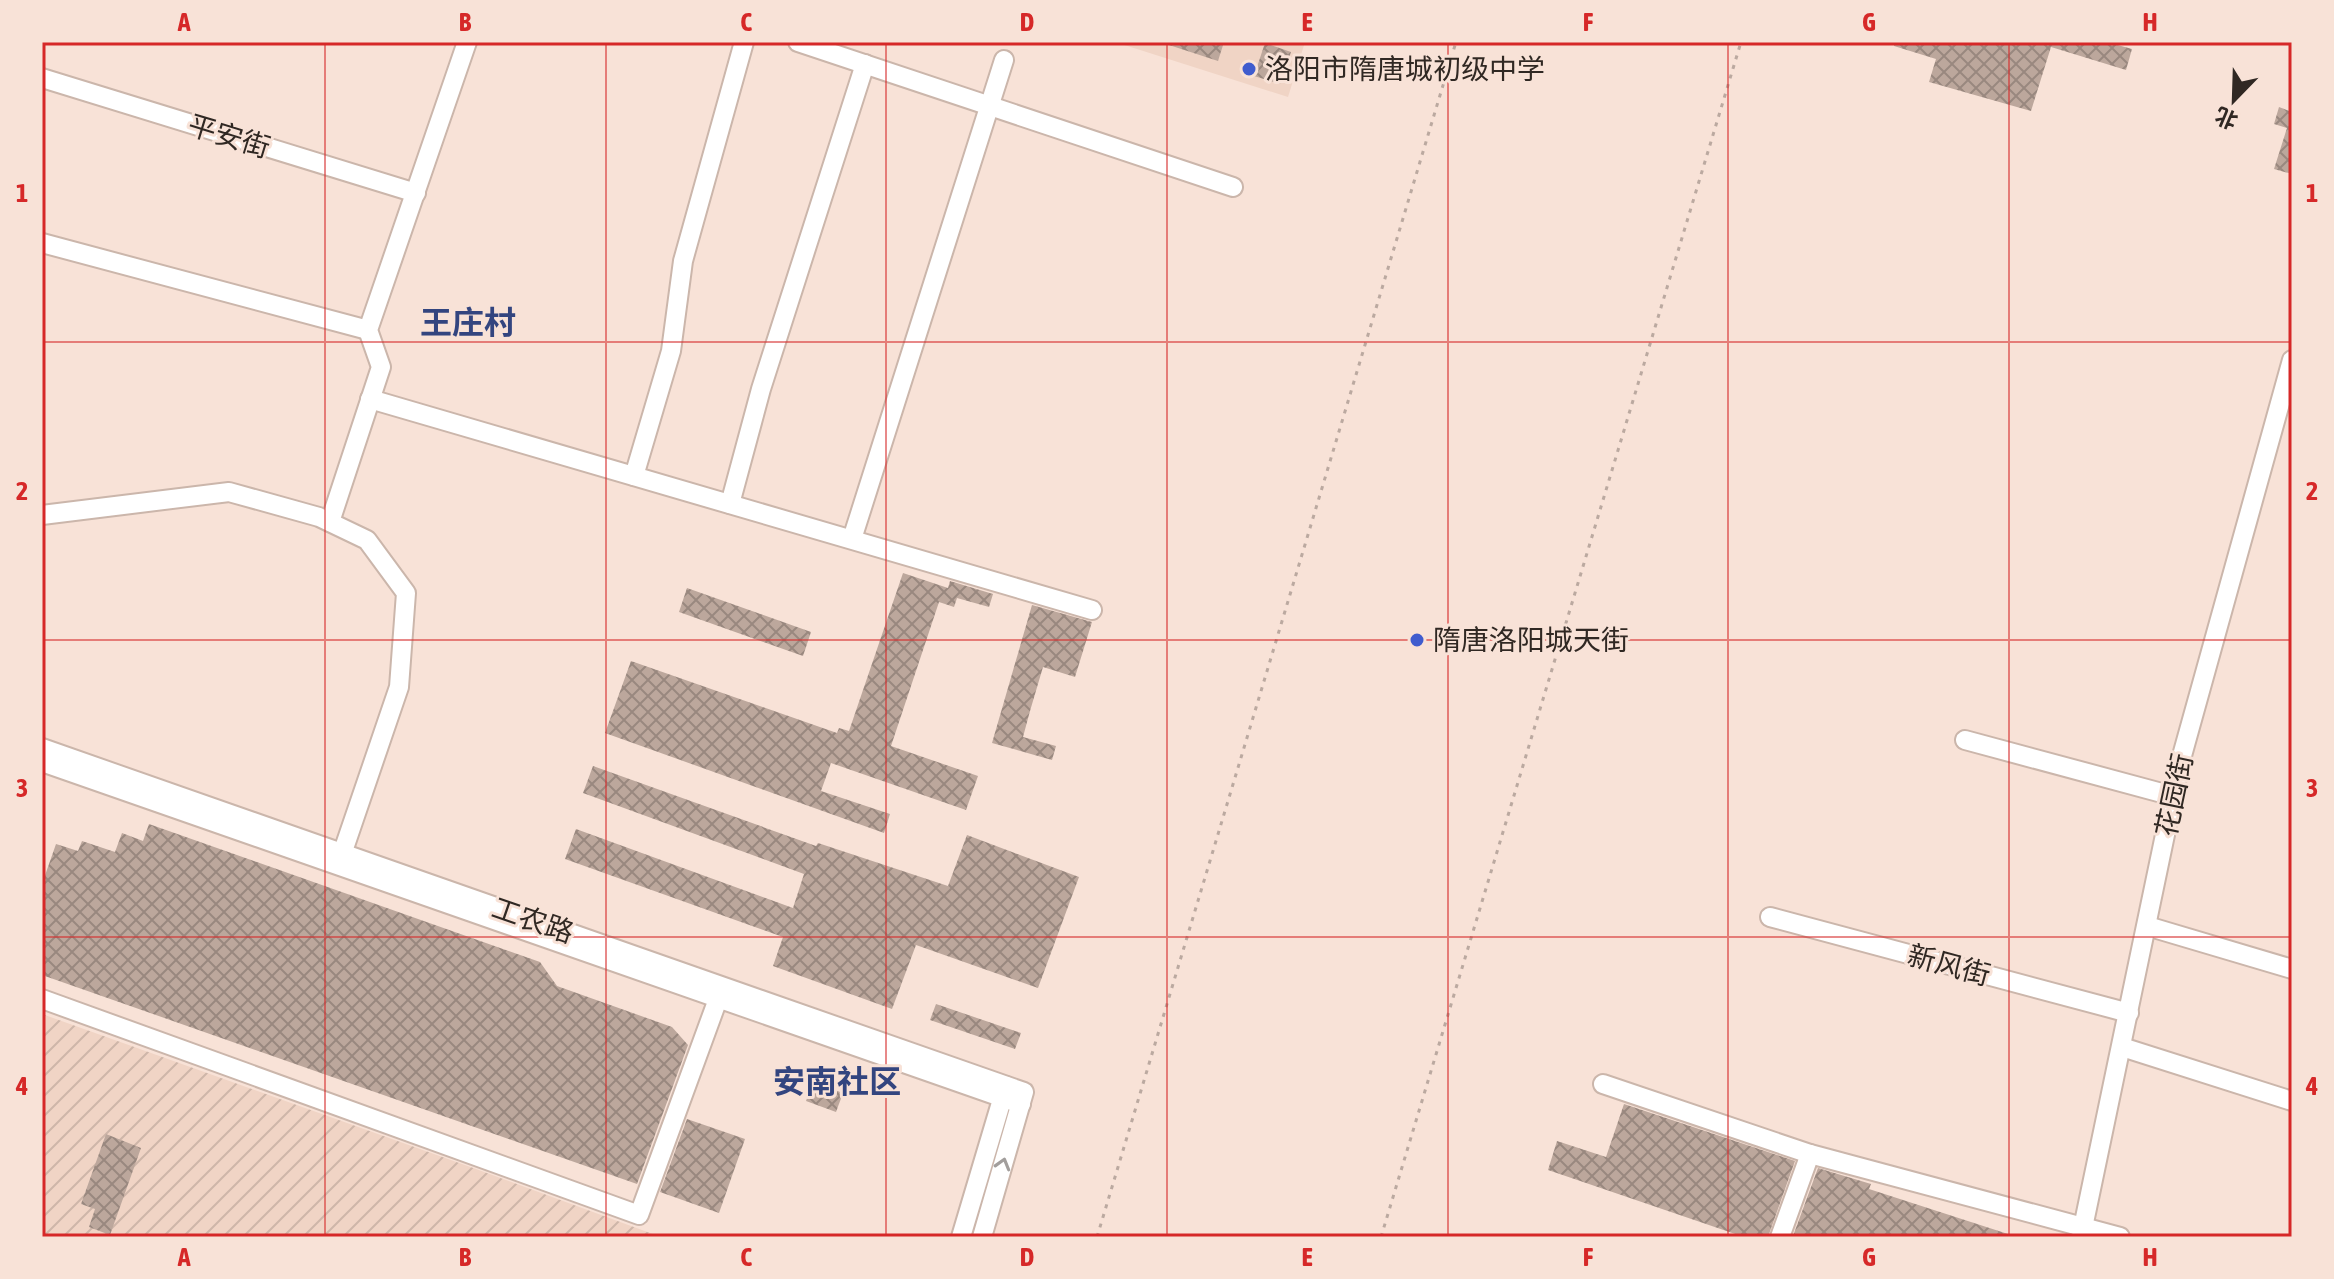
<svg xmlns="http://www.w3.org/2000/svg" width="2334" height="1279" font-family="'Asap Condensed','Noto Sans SC',sans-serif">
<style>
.built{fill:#f0d4c5}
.industrial{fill:url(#industrial-furrows)}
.building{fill:url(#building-cross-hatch)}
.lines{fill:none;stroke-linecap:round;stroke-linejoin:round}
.minor-casing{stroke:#cbb6ab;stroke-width:22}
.path{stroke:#bba9a0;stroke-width:3;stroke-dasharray:4 6;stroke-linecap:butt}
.minor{stroke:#fff;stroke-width:18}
.oneway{stroke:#a29e9c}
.grid{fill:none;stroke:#d62828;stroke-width:2;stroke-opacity:0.55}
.poi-dot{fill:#405cce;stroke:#f8e2d7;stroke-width:3}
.labels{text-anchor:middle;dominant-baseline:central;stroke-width:6;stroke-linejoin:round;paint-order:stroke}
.poi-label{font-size:28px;fill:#302823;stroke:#f8e2d7;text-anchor:start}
.street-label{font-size:28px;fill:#302823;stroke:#f8e2d7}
.quarter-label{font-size:32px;font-weight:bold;fill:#33457f;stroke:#f8e2d7}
.neatline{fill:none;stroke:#d62828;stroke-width:3}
.grid-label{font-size:26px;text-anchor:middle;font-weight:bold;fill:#d62828}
</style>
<defs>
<pattern id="industrial-furrows" width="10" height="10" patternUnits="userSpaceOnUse" patternTransform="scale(2)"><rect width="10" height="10" fill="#f0d4c5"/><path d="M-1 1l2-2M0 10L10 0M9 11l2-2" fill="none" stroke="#ceb6a9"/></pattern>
<pattern id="building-cross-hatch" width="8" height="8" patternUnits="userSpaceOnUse" patternTransform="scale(2)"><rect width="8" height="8" fill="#bca79c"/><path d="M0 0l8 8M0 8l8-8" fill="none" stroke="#99887f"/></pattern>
</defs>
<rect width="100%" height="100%" fill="#f8e2d7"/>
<polygon class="built" points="1115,42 1305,42 1288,97"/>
<polygon class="industrial" points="42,1014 476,1169 661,1237 50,1237 42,1234"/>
<g class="building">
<polygon points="1170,42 1224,42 1218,61 1169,45"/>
<polygon points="1894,42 2107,42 2132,49 2126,70 2051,47 2031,111 1929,82 1936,59 1894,46"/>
<polygon points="1265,43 1291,52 1280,84 1254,76"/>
<polygon points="2279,107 2292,112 2292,174 2274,169 2287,128 2274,124"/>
<polygon points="903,573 948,588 950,581 993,594 989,607 957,598 954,607 939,602 891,746 978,776 966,810 831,763 821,791 890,814 884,833 605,733 631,661 837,733 839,728 849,731"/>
<polygon points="687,588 811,632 803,656 679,612"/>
<polygon points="1032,605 1092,622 1075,677 1043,667 1030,711 1023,737 1056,746 1052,760 992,743"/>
<polygon points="593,766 816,846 818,843 948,886 967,835 1079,877 1038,988 916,945 892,1009 773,966 783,937 565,859 576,829 793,908 804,874 583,793"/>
<polygon points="149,824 540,962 557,986 672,1027 688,1045 637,1184 42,975 42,884 56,844 78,851 82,841 115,852 122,833 143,841"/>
<polygon points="936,1004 1021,1033 1015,1049 930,1020"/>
<polygon points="813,1082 843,1093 836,1112 806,1101"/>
<polygon points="1624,1104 1795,1161 1768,1237 1744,1237 1548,1170 1557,1141 1606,1157"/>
<polygon points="687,1119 745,1139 719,1213 660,1192"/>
<polygon points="106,1134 141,1148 110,1235 89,1227 95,1209 81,1204"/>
<polygon points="1818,1168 1871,1184 1869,1189 2008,1234 2007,1237 1793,1236"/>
</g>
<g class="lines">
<defs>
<g id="minor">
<polyline points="798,42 1233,187"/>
<polyline points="42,78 416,193"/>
<polyline points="42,243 368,330"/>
<polyline points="370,399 1092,610"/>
<polyline points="634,476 671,351 683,261 744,42"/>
<polyline points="730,504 761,389 865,64"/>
<polyline points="42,515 229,492 319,517 367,540 406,593 399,687 339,863"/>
<polyline points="330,522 381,367 368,330 467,42"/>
<polyline points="852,539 1004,60"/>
<polyline points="1965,740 2173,796"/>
<polyline points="42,748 1024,1092 982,1237"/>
<polyline points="42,762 1021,1104"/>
<polyline points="1770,917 2129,1013"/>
<polyline points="2147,926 2292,969"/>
<polyline points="42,999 639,1215 722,988"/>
<polyline points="2122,1047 2292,1101"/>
<polyline points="1603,1084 1810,1154 2120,1237"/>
<polyline points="961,1237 1006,1086"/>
<polyline points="1780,1237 1810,1154"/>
<polyline points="2081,1237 2180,763 2292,360"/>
</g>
</defs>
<use href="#minor" class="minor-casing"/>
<g class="path">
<polyline points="1097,1237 1456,42"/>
<polyline points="1381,1237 1741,42"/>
</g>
<use href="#minor" class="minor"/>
</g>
<defs><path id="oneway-chevron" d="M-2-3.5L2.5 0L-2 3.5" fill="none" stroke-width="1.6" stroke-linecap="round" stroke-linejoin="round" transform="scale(2)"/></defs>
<use class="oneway" href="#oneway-chevron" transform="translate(1003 1164) rotate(-74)"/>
<path class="grid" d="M 325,42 L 325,1237M 606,42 L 606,1237M 886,42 L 886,1237M 1167,42 L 1167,1237M 1448,42 L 1448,1237M 1728,42 L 1728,1237M 2009,42 L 2009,1237M 42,342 L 2292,342M 42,640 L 2292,640M 42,937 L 2292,937"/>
<g class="poi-dot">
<circle cx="1249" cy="69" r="8"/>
<circle cx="1417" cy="640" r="8"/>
</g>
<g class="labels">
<g class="poi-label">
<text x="1265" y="69">洛阳市隋唐城初级中学</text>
<text x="1433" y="640">隋唐洛阳城天街</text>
</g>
<g class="street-label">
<text transform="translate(229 136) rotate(17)">平安街</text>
<text transform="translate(2174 795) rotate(-78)">花园街</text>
<text transform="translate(533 920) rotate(19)">工农路</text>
<text transform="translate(1949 965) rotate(15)">新风街</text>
</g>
<g class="quarter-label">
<text x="468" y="322">王庄村</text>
<text x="837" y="1081">安南社区</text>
</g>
</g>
<rect width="2334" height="1279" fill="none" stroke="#f8e2d7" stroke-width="88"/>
<g transform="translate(2234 100) rotate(203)" stroke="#f8e2d7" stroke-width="6" paint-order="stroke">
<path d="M0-6L14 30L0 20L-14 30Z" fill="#302823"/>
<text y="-12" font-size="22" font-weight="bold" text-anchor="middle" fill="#302823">北</text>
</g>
<rect x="44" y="44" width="2246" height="1191" class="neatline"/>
<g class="grid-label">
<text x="184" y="31">A</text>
<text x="465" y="31">B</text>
<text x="746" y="31">C</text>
<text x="1027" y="31">D</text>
<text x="1307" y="31">E</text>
<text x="1588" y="31">F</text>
<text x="1869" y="31">G</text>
<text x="2150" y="31">H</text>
<text x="22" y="202">1</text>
<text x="2312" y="202">1</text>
<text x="22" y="500">2</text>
<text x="2312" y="500">2</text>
<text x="22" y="797">3</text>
<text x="2312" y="797">3</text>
<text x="22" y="1095">4</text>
<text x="2312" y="1095">4</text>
<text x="184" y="1266">A</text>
<text x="465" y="1266">B</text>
<text x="746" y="1266">C</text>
<text x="1027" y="1266">D</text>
<text x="1307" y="1266">E</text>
<text x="1588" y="1266">F</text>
<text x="1869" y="1266">G</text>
<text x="2150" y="1266">H</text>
</g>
</svg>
